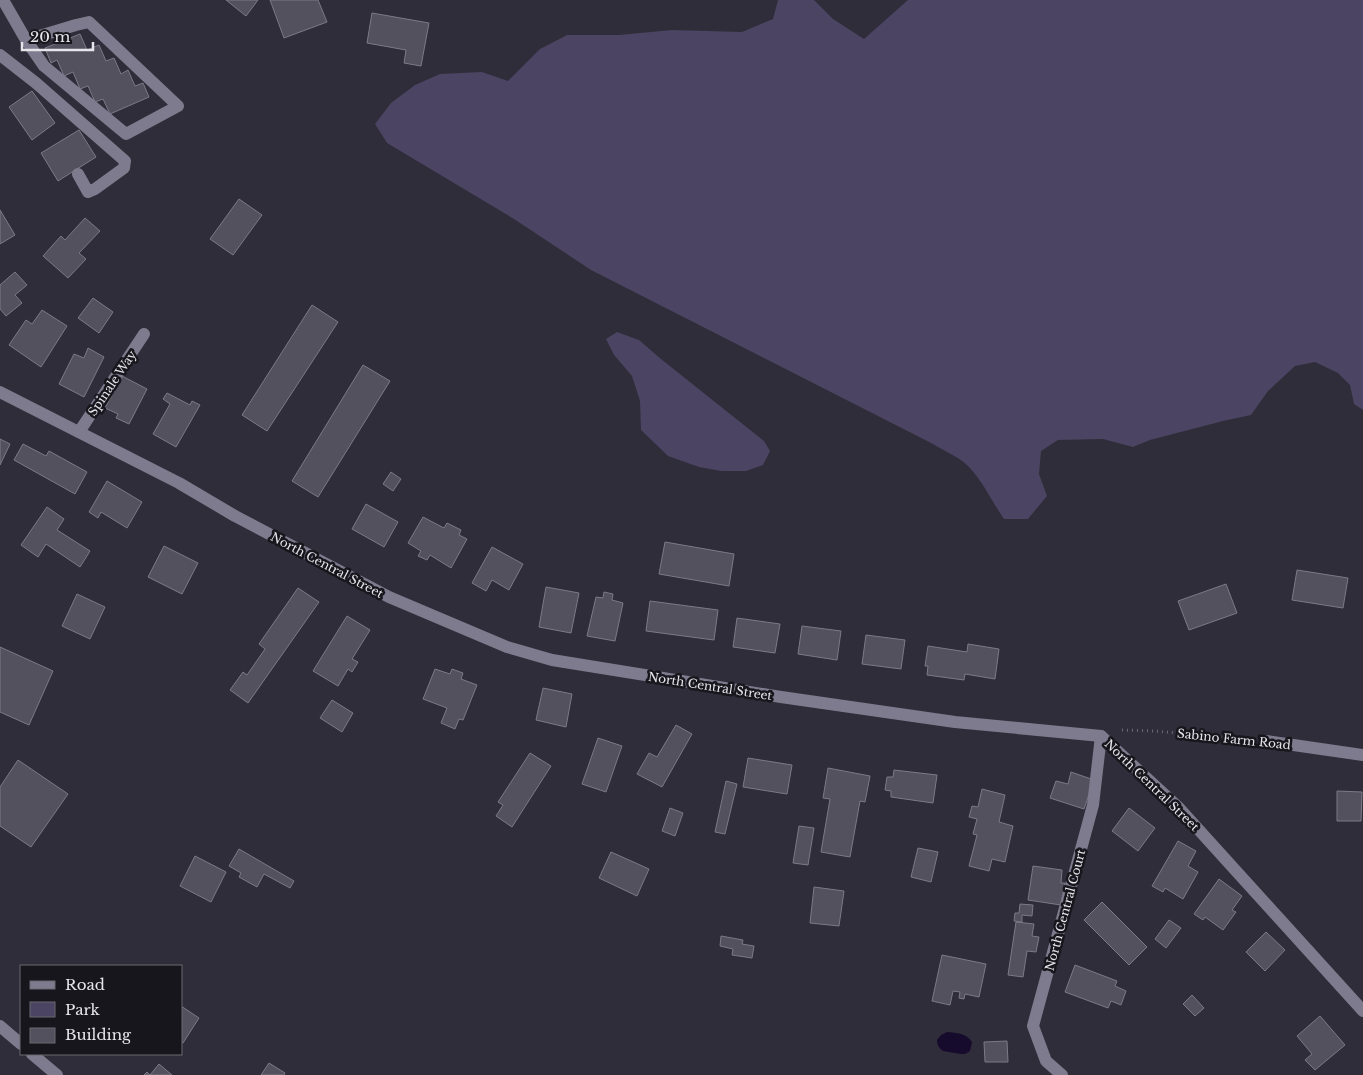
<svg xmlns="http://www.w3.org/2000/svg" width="1363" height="1075" font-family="'Libre Baskerville',serif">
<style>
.green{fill:#4b4462}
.water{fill:#160b2d}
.building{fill:#53515e;stroke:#7c7a87}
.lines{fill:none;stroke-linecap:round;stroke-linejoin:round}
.path{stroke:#6a6973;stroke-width:3;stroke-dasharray:1 4;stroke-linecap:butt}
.minor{stroke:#7e7b8e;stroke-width:12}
.labels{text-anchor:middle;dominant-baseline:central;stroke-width:5;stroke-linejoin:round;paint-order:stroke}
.street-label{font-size:12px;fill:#e6e5ec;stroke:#17161c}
</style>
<rect width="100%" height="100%" fill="#2f2d39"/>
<g class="green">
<path d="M 778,0 L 814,0 L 833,19 L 864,39 L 908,0 L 1363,0 L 1363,410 L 1354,404 L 1350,385 L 1338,373 L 1315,362 L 1295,366 L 1268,391 L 1251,415 L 1223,421 L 1150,440 L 1133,447 L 1103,439 L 1058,440 L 1041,451 L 1039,474 L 1047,496 L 1028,519 L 1004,519 C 992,502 984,483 969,467 C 961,458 944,451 933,444 L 591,270 L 514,219 L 387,143 L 375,124 L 391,103 L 415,85 L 440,74 L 482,72 L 508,81 L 540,49 L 567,35 L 619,35 L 672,30 L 742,32 L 773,19 Z"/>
<polygon points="617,332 639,340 661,359 764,441 770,451 763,465 746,471 721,471 699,467 668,456 641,430 640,401 632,376 614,355 606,339"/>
</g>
<path class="water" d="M 947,1032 C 957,1033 966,1033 972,1042 L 970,1051 L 965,1054 L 961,1054 L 943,1051 C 939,1048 937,1045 937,1040 L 941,1035 Z"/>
<g class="building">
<polygon points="226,0 258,0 246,16"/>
<polygon points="270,0 318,0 327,22 284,38"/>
<polygon points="372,13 429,23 421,66 404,63 406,50 367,43"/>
<polygon points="80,34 87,50 99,45 106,61 114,58 121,74 128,70 135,86 143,83 149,97 110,114 103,99 95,102 88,86 80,89 73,72 64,76 57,60 51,63 45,48"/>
<polygon points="32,91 55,123 32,140 9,107"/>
<polygon points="79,130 96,157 58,181 41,153"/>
<polygon points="239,199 262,215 233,255 210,239"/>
<polygon points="0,210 15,235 0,244"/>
<polygon points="85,218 100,231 79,253 86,259 68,278 43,256 61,236 65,240"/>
<polygon points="15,272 27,285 15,295 22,303 6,316 0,309 0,285"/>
<polygon points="93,298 113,312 99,333 78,318"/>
<polygon points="312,305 338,322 267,431 242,415"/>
<polygon points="42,310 67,326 41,367 9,345 26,320 32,324"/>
<polygon points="88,348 104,357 84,397 59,384 74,354 84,358"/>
<polygon points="363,365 390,381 318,497 292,481"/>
<polygon points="122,376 147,389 129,424 116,418 118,414 105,408"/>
<polygon points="167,393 190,405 192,401 200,405 176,447 153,434 170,404 163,399"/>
<polygon points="0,439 10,444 0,465"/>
<polygon points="23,444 46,456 49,451 87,472 75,494 14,460"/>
<polygon points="391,472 401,479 393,491 383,484"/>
<polygon points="107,481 142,502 127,528 101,512 98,518 89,512"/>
<polygon points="366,504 398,522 384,547 352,529"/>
<polygon points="47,507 64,519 57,530 90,551 80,567 46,544 38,557 21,545"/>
<polygon points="423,517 444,528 447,523 461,530 459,535 467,539 451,568 430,555 427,560 418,556 421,551 408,543"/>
<polygon points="665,542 734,554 729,586 659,574"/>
<polygon points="164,546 198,563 182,594 148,577"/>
<polygon points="492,547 523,564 509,590 492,580 486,591 472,583"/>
<polygon points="1297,570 1348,578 1343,608 1292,600"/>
<polygon points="1226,584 1237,613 1189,630 1178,601"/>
<polygon points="546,587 579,593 571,633 539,627"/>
<polygon points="298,588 319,602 248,703 230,690 243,672 247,675 265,649 259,644"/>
<polygon points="604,592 613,594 612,600 623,603 615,641 587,636 596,597 603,598"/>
<polygon points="77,594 105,607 90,639 62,626"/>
<polygon points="650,601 718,610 714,640 646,631"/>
<polygon points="347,616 370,630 352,659 358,662 352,672 348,669 338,686 313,671"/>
<polygon points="737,618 780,624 775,653 733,647"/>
<polygon points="802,626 841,631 837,660 798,654"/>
<polygon points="866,635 905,640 901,669 862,664"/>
<polygon points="968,644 999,649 995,679 965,674 964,680 927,675 928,666 925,666 928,646 967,652"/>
<polygon points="0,647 53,671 29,725 0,712"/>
<polygon points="435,669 450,674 452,669 463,673 461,679 477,685 463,720 459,719 455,729 441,723 447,708 423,699"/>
<polygon points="543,688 572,694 566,727 536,720"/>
<polygon points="332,700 353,713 342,732 320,718"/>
<polygon points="676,725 692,734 662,787 637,774 649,753 657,757"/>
<polygon points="598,738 622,746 606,792 582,784"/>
<polygon points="530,753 551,766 512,827 496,816 503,805 498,802"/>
<polygon points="748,758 792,765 787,794 743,787"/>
<polygon points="18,760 68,794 31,847 0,826 0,787"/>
<polygon points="828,768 870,776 865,802 860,801 850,857 821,852 830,799 823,798"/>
<polygon points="894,770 937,775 933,803 891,797 891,791 885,790 887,777 893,777"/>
<polygon points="1071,772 1094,780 1084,809 1050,798 1056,781 1068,784"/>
<polygon points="726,781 737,784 725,834 715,832"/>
<polygon points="982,789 1005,795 999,822 1013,826 1005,862 992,859 989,871 969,866 977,835 973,834 977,819 969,817 972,806 978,807"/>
<polygon points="1337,791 1362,792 1361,821 1337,821"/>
<polygon points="670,808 683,813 675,836 662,831"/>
<polygon points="1129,808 1155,828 1138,851 1112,831"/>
<polygon points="799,826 814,828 808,865 793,863"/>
<polygon points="1178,841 1196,851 1188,866 1198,872 1183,899 1165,888 1163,892 1152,886"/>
<polygon points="918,848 938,852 931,882 911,877"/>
<polygon points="239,849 294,881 290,888 264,874 257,887 239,877 241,873 229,866"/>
<polygon points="611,852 649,869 637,896 599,878"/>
<polygon points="195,856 226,872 211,902 180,886"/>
<polygon points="1033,866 1062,870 1061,883 1065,883 1061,905 1028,900"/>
<polygon points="1219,879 1242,896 1232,910 1236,912 1223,930 1205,917 1203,920 1194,914"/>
<polygon points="814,887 844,891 839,926 810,923"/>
<polygon points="1102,902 1147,947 1129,965 1084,920"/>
<polygon points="1020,904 1033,905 1032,916 1022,915 1022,922 1014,921 1015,913 1019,913"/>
<polygon points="1169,920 1181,928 1166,948 1155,939"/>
<polygon points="1016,922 1034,924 1032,936 1039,937 1036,952 1027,951 1023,977 1008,975"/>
<polygon points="1266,932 1285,950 1265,971 1246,952"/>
<polygon points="721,936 743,940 742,944 754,946 752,958 732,955 733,949 720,946"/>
<polygon points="942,955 986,964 979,997 965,994 964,999 959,998 960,992 953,991 950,1005 932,1001"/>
<polygon points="1075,965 1117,981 1115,986 1126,991 1121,1005 1111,1001 1108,1008 1065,992"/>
<polygon points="1192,995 1204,1008 1195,1016 1183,1004"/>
<polygon points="181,1006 199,1018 183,1043 181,1042"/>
<polygon points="1320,1016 1345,1045 1315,1070 1305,1060 1312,1054 1297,1036"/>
<polygon points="1007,1041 1008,1062 985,1062 984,1042"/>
<polygon points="269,1063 285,1073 284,1075 261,1075"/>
<polygon points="159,1064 172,1075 144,1075 147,1072 150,1075"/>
</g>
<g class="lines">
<polyline class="path" points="1122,730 1154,731 1248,739"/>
<g class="minor">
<polyline points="3,0 26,40 44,66 126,134 178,106 89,22 76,25 26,40"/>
<polyline points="0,55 36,83 125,161 124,168 95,189 88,192 78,174"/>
<polyline points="0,392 179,483 235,516 389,597 507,647 552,660 781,697 955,722 1101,736 1179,808 1363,1011"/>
<polyline points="79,432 144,334"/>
<polyline points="1266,741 1363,755"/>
<polyline points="0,1026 21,1044"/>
<polyline points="32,1054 57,1075"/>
<polyline points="1062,1075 1046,1061 1033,1026 1093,805 1101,736"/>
</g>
</g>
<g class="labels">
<g class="street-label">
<text transform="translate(112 383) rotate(-56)">Spinale Way</text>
<text transform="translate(327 565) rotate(28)">North Central Street</text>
<text transform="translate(710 686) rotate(9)">North Central Street</text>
<text transform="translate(1234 739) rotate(6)">Sabino Farm Road</text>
<text transform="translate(1152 785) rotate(44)">North Central Street</text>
<text transform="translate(1065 910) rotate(-75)">North Central Court</text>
</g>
</g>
<rect x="20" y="965" width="162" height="90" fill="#17161c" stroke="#6a696f"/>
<rect x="30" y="981" width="25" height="8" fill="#7e7b8e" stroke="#6a696f"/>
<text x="65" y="990" font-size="15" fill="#e6e5ec">Road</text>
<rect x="30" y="1002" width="25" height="15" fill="#4b4462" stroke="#6a696f"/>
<text x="65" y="1015" font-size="15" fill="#e6e5ec">Park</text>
<rect x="30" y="1028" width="25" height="15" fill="#53515e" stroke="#6a696f"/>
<text x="65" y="1040" font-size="15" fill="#e6e5ec">Building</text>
<path d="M22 42v8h71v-8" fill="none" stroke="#e6e5ec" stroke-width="2.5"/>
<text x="30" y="42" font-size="15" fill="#e6e5ec" stroke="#17161c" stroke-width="4" paint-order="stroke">20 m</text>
</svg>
